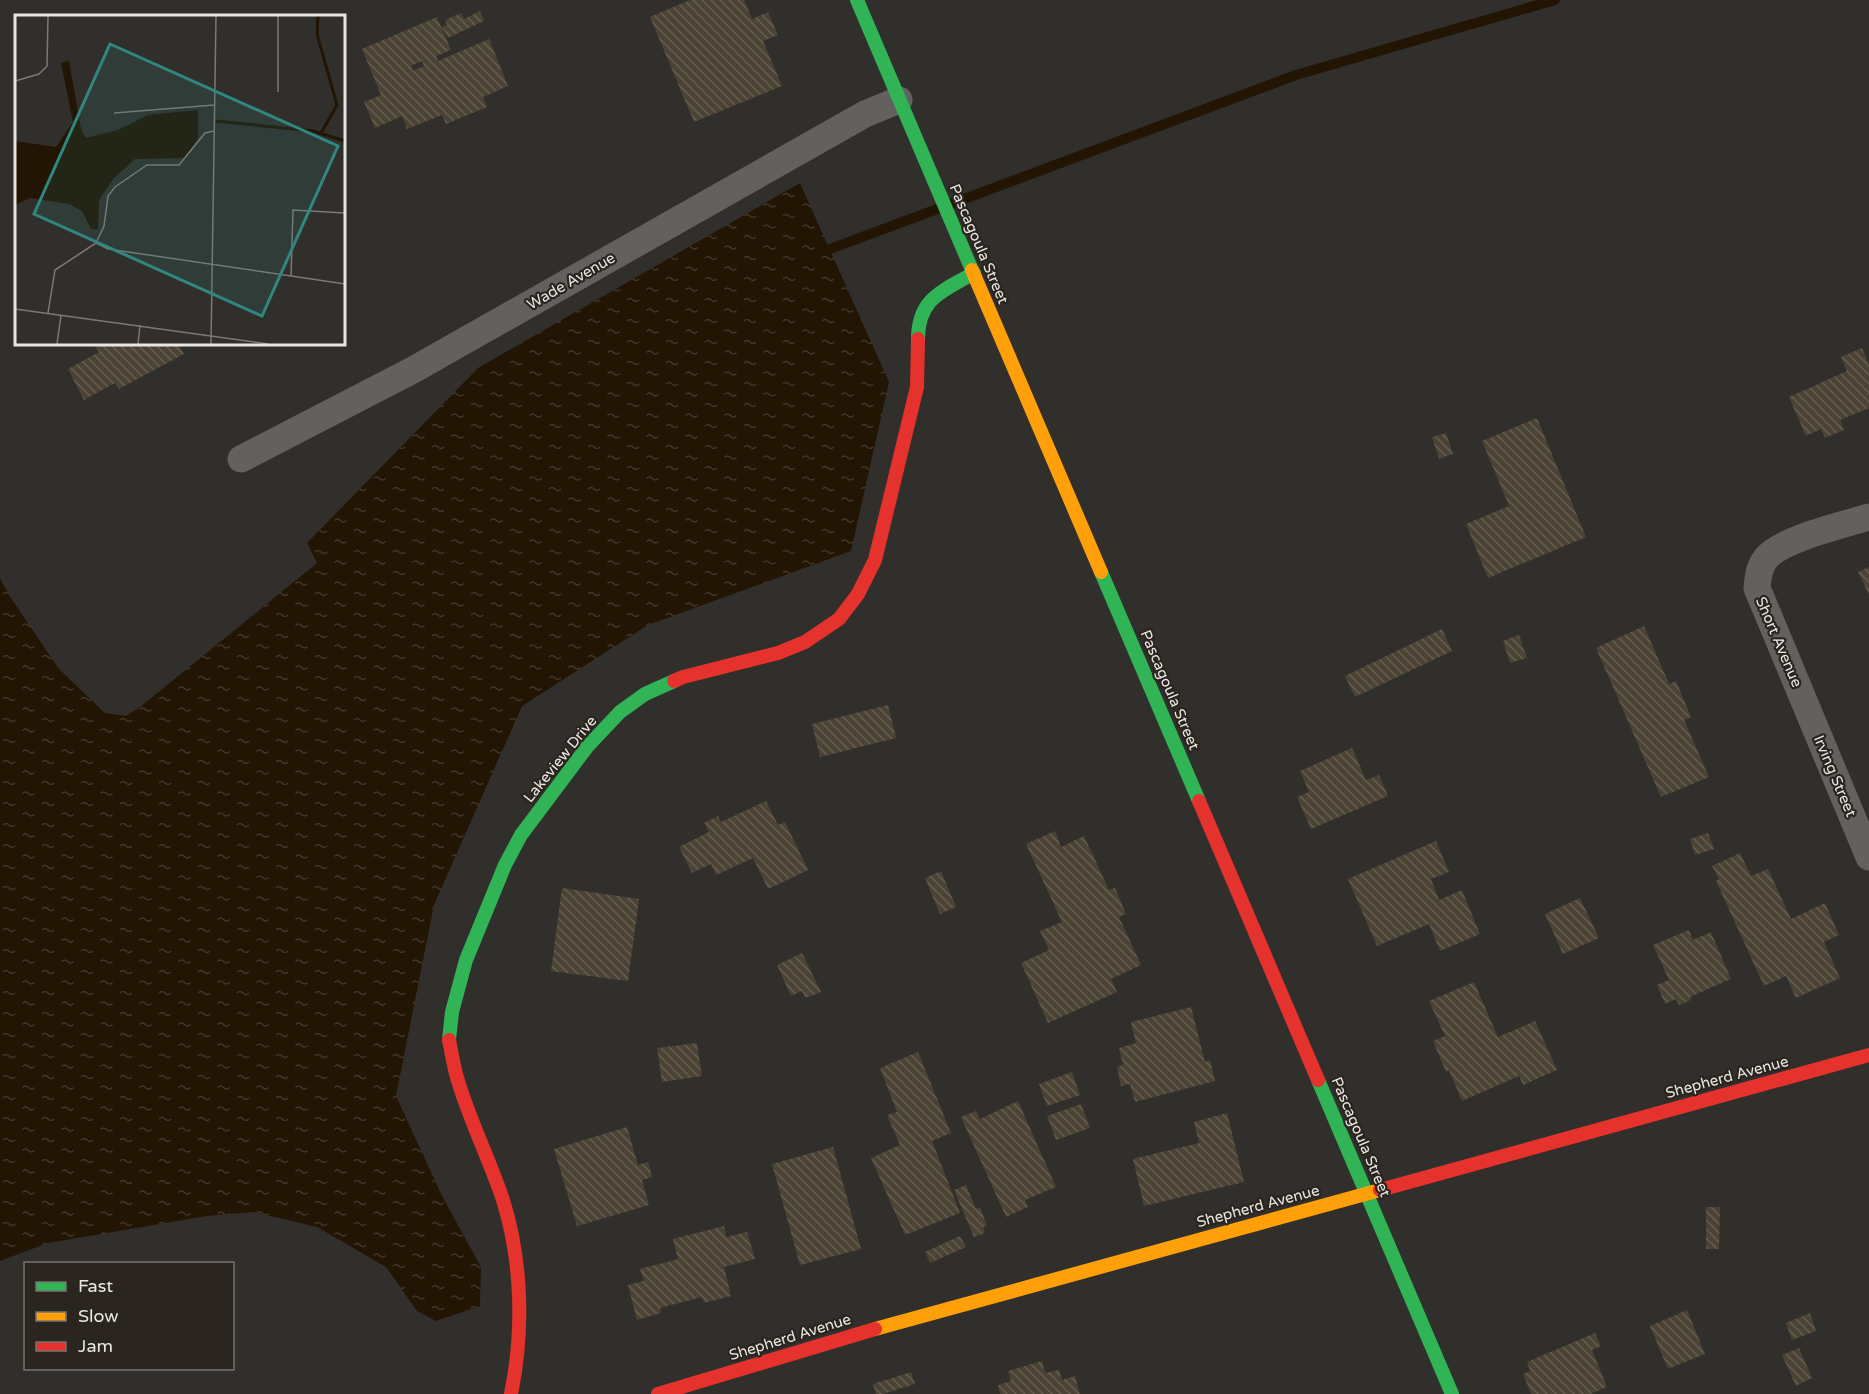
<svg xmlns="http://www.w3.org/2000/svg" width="1869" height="1394" font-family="'Varela Round',sans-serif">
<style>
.water{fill:url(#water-ripples)}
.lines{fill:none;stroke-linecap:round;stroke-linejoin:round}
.stream{stroke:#221504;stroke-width:10}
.building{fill:url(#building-back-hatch);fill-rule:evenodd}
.street{stroke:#63615e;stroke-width:27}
.fast{stroke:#30b455;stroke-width:14}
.slow{stroke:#ff9f0a;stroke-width:14}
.jam{stroke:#e5322d;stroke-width:14}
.labels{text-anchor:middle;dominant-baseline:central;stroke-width:4.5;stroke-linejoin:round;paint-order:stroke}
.street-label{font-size:15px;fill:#eae7e3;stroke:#2a251f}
.inset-river{fill:none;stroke:#221504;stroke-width:3}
.inset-road{fill:none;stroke:#7b7975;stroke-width:1.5}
.view{fill:#308780;fill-opacity:0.15;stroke:#308780;stroke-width:3}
.inset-edge{fill:none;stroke:#eae7e3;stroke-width:3}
</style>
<defs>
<pattern id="water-ripples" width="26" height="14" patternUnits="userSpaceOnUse" patternTransform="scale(1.5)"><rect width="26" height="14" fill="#221504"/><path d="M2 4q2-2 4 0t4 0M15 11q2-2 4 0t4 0" fill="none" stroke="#423728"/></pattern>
<pattern id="building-back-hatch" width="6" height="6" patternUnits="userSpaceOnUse" patternTransform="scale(1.5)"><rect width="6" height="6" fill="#4b4334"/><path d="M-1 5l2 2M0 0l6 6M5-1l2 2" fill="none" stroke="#655e51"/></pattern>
</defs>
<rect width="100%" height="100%" fill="#312f2c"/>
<polygon class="water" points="800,183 889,382 851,551 648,625 522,706 434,905 396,1096 442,1196 481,1267 480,1306 436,1321 417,1311 386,1267 317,1227 253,1212 207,1216 48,1243 0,1261 0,578 9,595 59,669 105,713 126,716 140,707 317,563 307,543 478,368"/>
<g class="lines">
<polyline class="stream" points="830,249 1296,75 1555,0"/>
</g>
<g class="building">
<polygon points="690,0 744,0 752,19 768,12 778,35 763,41 782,86 694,122 650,17"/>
<polygon points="480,11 484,21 448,38 442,27 447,25 445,20 461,13 464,19"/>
<path d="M 437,17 L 451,50 L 436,56 L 438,61 L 489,39 L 508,86 L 483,97 L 487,107 L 446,124 L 442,115 L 407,129 L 402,116 L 375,128 L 364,102 L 381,95 L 362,49 ZM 422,61 L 424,66 L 413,71 L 411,66 Z"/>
<polygon points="94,344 178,344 184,354 119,389 115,383 84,400 68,369 99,352"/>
<polygon points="1862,348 1869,365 1869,408 1840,420 1844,430 1825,438 1821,429 1806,436 1789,397 1847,371 1841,357"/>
<polygon points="1537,418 1586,537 1488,578 1466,524 1509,506 1482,441"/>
<polygon points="1446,433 1453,454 1439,459 1432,437"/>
<polygon points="1869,567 1869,595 1858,572"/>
<polygon points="1644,626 1669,684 1676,681 1691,717 1684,720 1709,777 1661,797 1596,648"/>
<polygon points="1442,629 1452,651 1355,697 1345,676"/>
<polygon points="1519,635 1527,658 1510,663 1503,641"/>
<polygon points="888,705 896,738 820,757 812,724"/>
<polygon points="1352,748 1366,780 1379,775 1388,796 1311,829 1297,797 1309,792 1300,771"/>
<polygon points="766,801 778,825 785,822 808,870 768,889 753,858 716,875 711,864 692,873 679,847 709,832 704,823 718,816 721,822"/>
<polygon points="1055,831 1061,847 1084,836 1109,890 1115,888 1126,914 1119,917 1141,965 1111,979 1117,992 1048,1023 1021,963 1049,950 1040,931 1062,922 1026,844"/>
<polygon points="1708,833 1714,849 1695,855 1690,839"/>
<polygon points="1436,841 1449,872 1431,879 1439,900 1462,890 1480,934 1440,951 1429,924 1377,946 1348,879"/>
<polygon points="1740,853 1751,876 1768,869 1791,919 1825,903 1839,935 1824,942 1840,978 1796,998 1786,976 1764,986 1716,881 1719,879 1712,866"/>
<polygon points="941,871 956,907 940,914 925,878"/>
<polygon points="562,888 639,899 628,981 551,971"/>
<polygon points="1580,898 1599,938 1563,954 1545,914"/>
<polygon points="1689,930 1693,940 1711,932 1731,979 1690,997 1691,1000 1679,1005 1676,999 1665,1004 1657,985 1669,980 1653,945"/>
<polygon points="802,953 821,992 805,998 802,991 791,996 777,965"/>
<polygon points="1474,982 1498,1037 1535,1021 1557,1070 1523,1085 1519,1076 1462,1101 1449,1070 1446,1072 1433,1041 1445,1036 1429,1001"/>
<polygon points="1191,1007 1205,1062 1210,1060 1215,1081 1135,1102 1130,1084 1121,1086 1117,1067 1123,1065 1119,1048 1136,1043 1131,1022"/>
<polygon points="697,1043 702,1076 662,1082 657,1048"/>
<polygon points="918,1052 951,1133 932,1141 960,1213 905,1235 871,1158 900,1145 887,1115 897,1112 880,1068"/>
<polygon points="1072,1072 1080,1095 1047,1106 1039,1084"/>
<polygon points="1018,1101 1056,1187 1025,1200 1028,1207 1006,1217 961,1117 976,1111 980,1119"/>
<polygon points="1081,1104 1090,1128 1056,1140 1047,1116"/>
<polygon points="1227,1113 1244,1182 1144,1206 1133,1159 1199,1143 1194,1122"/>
<polygon points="627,1127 638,1165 648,1162 652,1177 642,1180 649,1205 577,1226 554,1149"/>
<polygon points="833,1147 861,1249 800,1265 772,1164"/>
<polygon points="966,1185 976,1209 980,1207 987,1226 983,1227 985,1233 974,1237 954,1190"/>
<polygon points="1706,1207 1720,1207 1719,1249 1706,1249"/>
<polygon points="724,1226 726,1237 747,1232 755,1259 724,1267 731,1296 704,1303 702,1297 660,1308 661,1313 637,1320 628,1285 644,1281 640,1269 678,1259 673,1239"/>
<polygon points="960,1236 966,1247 930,1263 925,1252"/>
<polygon points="1687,1310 1705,1354 1668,1369 1650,1326"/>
<polygon points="1810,1313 1816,1331 1792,1340 1786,1323"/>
<polygon points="1595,1333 1601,1346 1592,1350 1607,1387 1590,1394 1531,1394 1523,1374 1530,1371 1527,1362"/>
<polygon points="1799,1348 1812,1378 1796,1386 1782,1355"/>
<polygon points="1042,1361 1045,1373 1059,1370 1062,1380 1075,1376 1080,1394 1000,1394 998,1385 1011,1381 1008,1371"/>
<polygon points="911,1372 915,1384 883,1394 876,1394 873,1384"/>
</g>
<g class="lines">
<g class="street">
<polyline points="241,459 413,370 865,114 899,100"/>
<path d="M 1869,517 C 1843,525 1785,538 1767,557 C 1759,566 1758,577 1757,588 L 1869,857"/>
</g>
<g class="fast">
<polyline points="857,0 972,270"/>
<path d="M 918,339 C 918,298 943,291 974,273"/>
<polyline points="1101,572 1199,801"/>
<polyline points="449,1040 452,1012 466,960 505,865 521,835 587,747 620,712 645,694 674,681"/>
<polyline points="1318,1080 1452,1394"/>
</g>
<g class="slow">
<polyline points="972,270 1101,572"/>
<polyline points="875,1329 1380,1190"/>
</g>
<g class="jam">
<polyline points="674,681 683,677 778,653 805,642 839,619 858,594 875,560 917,387 918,339"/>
<polyline points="1199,801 1318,1080"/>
<path d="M 449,1040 C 452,1054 454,1070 459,1084 C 471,1123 490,1161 503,1200 C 522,1261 524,1331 511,1394"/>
<polyline points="1380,1190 1869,1055"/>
<polyline points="658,1394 875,1329"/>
</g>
</g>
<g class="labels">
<g class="street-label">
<text transform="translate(979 244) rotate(67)">Pascagoula Street</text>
<text transform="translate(571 281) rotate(-30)">Wade Avenue</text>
<text transform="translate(1779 642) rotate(67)">Short Avenue</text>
<text transform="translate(1170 690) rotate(67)">Pascagoula Street</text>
<text transform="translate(560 759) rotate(-51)">Lakeview Drive</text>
<text transform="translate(1835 776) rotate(67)">Irving Street</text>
<text transform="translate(1727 1077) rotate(-15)">Shepherd Avenue</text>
<text transform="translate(1361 1137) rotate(67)">Pascagoula Street</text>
<text transform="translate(1258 1206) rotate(-15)">Shepherd Avenue</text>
<text transform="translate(790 1337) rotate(-17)">Shepherd Avenue</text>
</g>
</g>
<g transform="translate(15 15)">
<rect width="330" height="330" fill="#312f2c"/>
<path d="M 54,46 L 66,114 L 71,123 L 103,115 L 133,100 L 183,95 L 183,124 L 169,143 L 120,144 L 99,163 L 84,185 L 83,215 L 76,214 L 67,196 L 54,189 L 15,183 L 0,190 L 0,126 L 41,132 L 58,107 L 46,48 Z" fill="#221504"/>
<path class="inset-river" d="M 303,1 L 302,19 L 322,90 L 306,118M 201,106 L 298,116 L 330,126"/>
<path class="inset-road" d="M 0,66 L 24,59 L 32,51 L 33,1M 263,77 L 263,1M 99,98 L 199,90M 81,228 L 93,234 L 330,269M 276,261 L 278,195 L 330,198M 0,294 L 253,329M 33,298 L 40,255 L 81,228 L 89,211 L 93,181 L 100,172 L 132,150 L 164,150 L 190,118 L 199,116M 42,329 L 46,300M 123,329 L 125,310M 196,329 L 201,1"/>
<path class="view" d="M 95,29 L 323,131 L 247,301 L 19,199 Z"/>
<rect width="330" height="330" class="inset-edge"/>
</g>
<rect x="24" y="1262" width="210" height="108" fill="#2a251f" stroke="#77736d" stroke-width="1.5"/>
<rect x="36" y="1282" width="30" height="9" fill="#30b455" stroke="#77736d" stroke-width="1.5"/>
<text x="78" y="1292" font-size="18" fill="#eae7e3">Fast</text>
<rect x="36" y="1312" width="30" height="9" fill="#ff9f0a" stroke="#77736d" stroke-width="1.5"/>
<text x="78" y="1322" font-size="18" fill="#eae7e3">Slow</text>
<rect x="36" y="1342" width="30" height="9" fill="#e5322d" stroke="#77736d" stroke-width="1.5"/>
<text x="78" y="1352" font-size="18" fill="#eae7e3">Jam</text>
</svg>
